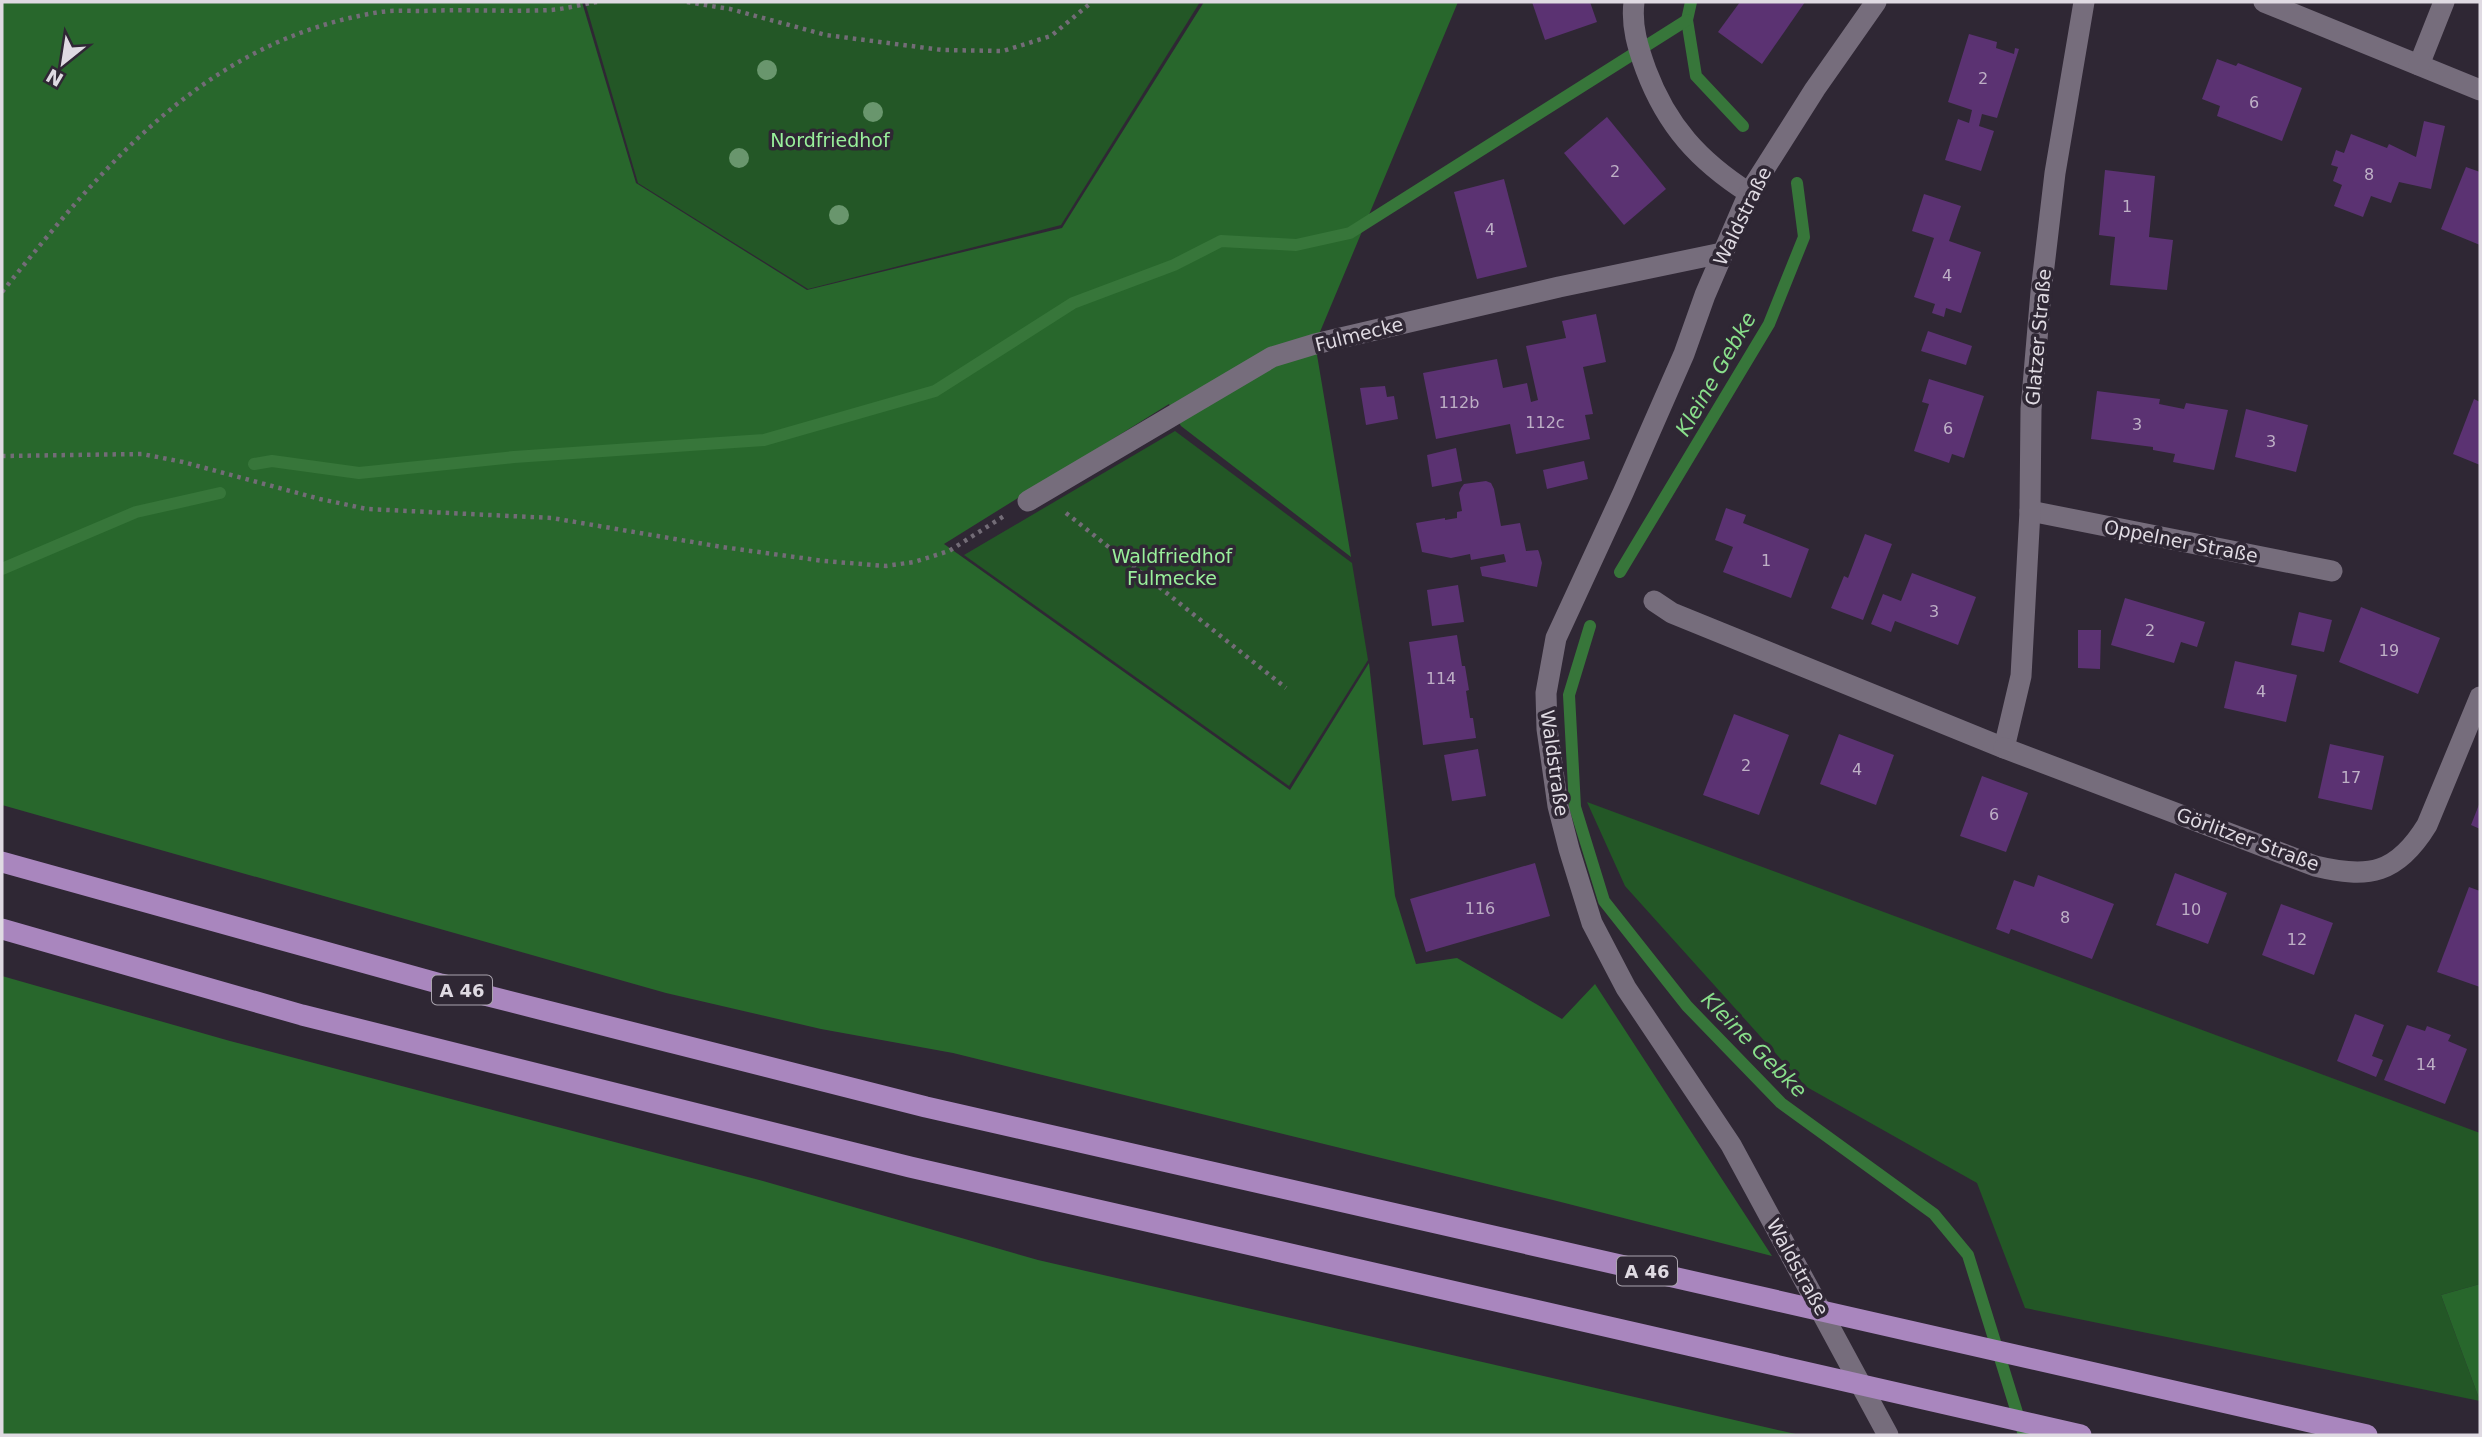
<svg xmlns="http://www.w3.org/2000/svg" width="2482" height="1437" font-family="'DejaVu Sans',sans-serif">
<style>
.green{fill:#235726}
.forest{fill:#28672c}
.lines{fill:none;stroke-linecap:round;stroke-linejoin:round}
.stream{stroke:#37763a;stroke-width:12}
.building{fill:#5b3272}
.path{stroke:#736c77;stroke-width:4.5;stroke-dasharray:3.5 5;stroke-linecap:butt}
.minor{stroke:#766d7c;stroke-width:21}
.highway{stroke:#a986be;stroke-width:21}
.tree{fill:#69966d}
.labels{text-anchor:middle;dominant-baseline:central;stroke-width:7;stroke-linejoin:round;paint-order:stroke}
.number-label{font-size:16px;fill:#beb0c6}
.shield{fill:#2f2734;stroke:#aaa4ae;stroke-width:2}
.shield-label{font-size:18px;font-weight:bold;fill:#dfdae2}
.park-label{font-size:19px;fill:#99f09b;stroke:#2f2734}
.street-label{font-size:19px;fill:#dfdae2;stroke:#2f2734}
.water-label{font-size:21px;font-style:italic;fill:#89df8b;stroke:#2f2734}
</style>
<rect width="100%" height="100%" fill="#2f2734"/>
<g class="green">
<polygon points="585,2 1200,2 1061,225 808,289 638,183"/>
<polygon points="1175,431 1352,563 1368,660 1289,786 964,555"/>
<polygon points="1587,802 2480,1133 2480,1284 2441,1295 2480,1401 2025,1308 1977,1183 1805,1086 1625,886"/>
</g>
<g class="forest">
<polygon points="2,2 582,2 636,183 807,290 1062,228 1204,2 1458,2 1317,339 1316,349 1351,557 1181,426 1169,404 944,544 1290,790 1369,663 1395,896 1416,964 1457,958 1562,1019 1595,984 1772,1256 1553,1200 953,1053 821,1029 666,993 2,805"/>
<polygon points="2,976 230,1041 763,1181 1038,1260 1800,1435 2,1435"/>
<polygon points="2480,1284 2480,1401 2441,1295"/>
</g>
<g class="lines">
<g class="stream">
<polyline points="1691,2 1687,20 1696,76 1743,126"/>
<polyline points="254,464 272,461 359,473 514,457 764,440 935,391 1073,303 1174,265 1221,241 1296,245 1350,233 1687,20"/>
<polyline points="2,569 136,512 220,493"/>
<polyline points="1620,572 1769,324 1804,237 1797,183"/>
<polyline points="1590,626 1569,695 1575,807 1604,901 1687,1006 1781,1103 1934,1214 1968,1255 2024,1435"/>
</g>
</g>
<g class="building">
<polygon points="1532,2 1590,2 1597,22 1545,40"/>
<polygon points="1740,2 1805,2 1762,64 1718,32"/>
<polygon points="1969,34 1997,42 1996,48 2014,54 2015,48 2019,49 1997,118 1982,114 1979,126 1994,131 1981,171 1945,160 1958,119 1969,123 1972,110 1948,102"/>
<polygon points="2217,59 2236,66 2238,63 2302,88 2282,141 2217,116 2220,106 2202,99"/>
<polygon points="1607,117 1666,189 1624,225 1564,153"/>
<polygon points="2424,121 2445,126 2431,189 2399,182 2391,203 2371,196 2363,217 2334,206 2342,185 2333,181 2338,167 2331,165 2336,150 2344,153 2351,134 2387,148 2389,144 2416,157"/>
<polygon points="2466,167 2480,172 2480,245 2441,229"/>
<polygon points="2105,170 2155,176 2149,237 2173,240 2167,290 2110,285 2115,237 2099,235"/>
<polygon points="1504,179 1527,267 1477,279 1454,192"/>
<polygon points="1924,194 1961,206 1949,241 1981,252 1961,313 1946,308 1944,317 1932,313 1935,304 1914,297 1934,238 1912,231"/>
<polygon points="1596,314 1606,362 1583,367 1593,414 1585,415 1590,439 1516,454 1510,424 1436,439 1423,373 1497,359 1503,388 1527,383 1531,402 1538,400 1526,346 1566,338 1562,321"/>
<polygon points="1928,331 1972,346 1966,365 1921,351"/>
<polygon points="1929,379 1984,396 1964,458 1952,454 1949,463 1914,451 1929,404 1922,402"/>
<polygon points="1385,386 1387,397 1394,396 1398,419 1366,425 1360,388"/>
<polygon points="2097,391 2160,399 2159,404 2184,409 2186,403 2228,410 2214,470 2173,462 2175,454 2153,450 2153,447 2091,439"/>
<polygon points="2474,399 2480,402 2480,465 2453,454"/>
<polygon points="2246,409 2308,425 2296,472 2235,457"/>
<polygon points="1456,448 1462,481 1432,487 1427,455"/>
<polygon points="1584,461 1588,479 1547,489 1543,470"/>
<polygon points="1486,481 1491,483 1494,489 1501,526 1520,523 1526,551 1538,550 1539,552 1542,563 1537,587 1482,576 1480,567 1506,562 1504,554 1471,560 1470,554 1451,558 1422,552 1416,523 1445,518 1445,520 1457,518 1457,512 1462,511 1459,493 1461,488 1464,484"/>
<polygon points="1726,508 1746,515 1743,523 1809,549 1791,598 1723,572 1733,547 1715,540"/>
<polygon points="1865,534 1892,544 1863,620 1831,608 1844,576 1848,578"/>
<polygon points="1912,573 1976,597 1958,645 1895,621 1891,632 1871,624 1883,594 1901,601"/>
<polygon points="1458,585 1464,622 1432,626 1427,590"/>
<polygon points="2125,598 2205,622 2197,647 2181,642 2174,663 2111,645"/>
<polygon points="2361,607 2440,638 2418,694 2339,662"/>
<polygon points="2299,612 2332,620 2324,652 2291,645"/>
<polygon points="2078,630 2101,630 2100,669 2078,668"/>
<polygon points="1457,635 1462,666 1465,666 1469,690 1466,691 1470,718 1473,718 1476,738 1423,745 1409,642"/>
<polygon points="2235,661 2297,675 2286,722 2224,708"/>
<polygon points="1734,714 1789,735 1759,815 1703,795"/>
<polygon points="1839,734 1894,755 1876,805 1820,784"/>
<polygon points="2330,744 2384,756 2372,810 2318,798"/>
<polygon points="1478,749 1486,796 1452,801 1444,755"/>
<polygon points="1982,776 2028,793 2006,852 1960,836"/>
<polygon points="2480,802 2480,829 2471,825"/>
<polygon points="1535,863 1550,916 1426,952 1410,899"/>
<polygon points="2175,873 2227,893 2208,944 2156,925"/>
<polygon points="2038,875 2114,904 2092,959 2011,929 2009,934 1996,929 2014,880 2034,887"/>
<polygon points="2469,887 2480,891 2480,987 2437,972"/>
<polygon points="2281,904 2333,923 2314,975 2262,955"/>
<polygon points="2355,1014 2384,1025 2372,1056 2383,1060 2376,1077 2337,1061"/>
<polygon points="2407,1025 2425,1031 2427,1026 2451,1035 2448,1041 2467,1049 2445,1104 2384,1080"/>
</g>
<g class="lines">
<g class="path">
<polyline points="687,2 730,9 826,35 942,50 1003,51 1051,36 1092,2"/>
<path d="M 2,292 C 106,163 206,40 380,12 C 394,10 408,11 422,11 C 465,9 508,12 550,10 C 566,9 582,4 597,2"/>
<polyline points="2,456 142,454 183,462 320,499 367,509 552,518 722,547 824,561 886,566 914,562 949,551 1004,516"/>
<polyline points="1066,513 1286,688"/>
</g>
<g class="minor">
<path d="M 1634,2 C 1631,26 1638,48 1646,70 C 1667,126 1699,161 1749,193"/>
<polyline points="1876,2 1815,89 1749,193 1705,295 1684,354 1623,493 1556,638 1546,693 1547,729 1558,806 1569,849 1592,923 1626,988 1731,1145 1888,1435"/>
<polyline points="2264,2 2480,90"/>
<polyline points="2419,65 2444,2"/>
<polyline points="1028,501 1272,357 1315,344 1559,287 1722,253"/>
<polyline points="2030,511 2332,571"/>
<polyline points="1654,601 1672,613 2004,748 2021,676 2030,511 2031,409 2041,292 2055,173 2084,2"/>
<path d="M 2004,748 L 2315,866 C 2369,879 2397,874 2427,825 L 2480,697"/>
</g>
<g class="highway">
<polyline points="2,862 441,984 926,1107 2367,1435"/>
<polyline points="2,929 302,1015 910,1167 2081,1435"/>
</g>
</g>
<g class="tree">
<circle cx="767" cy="70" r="10"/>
<circle cx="873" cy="112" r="10"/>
<circle cx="739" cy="158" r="10"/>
<circle cx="839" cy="215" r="10"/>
</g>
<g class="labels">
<g class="number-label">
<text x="1983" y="78">2</text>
<text x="2254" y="102">6</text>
<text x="1615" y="171">2</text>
<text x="2369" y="174">8</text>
<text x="2127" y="206">1</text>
<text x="1490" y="229">4</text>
<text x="1947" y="275">4</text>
<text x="1459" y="402">112b</text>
<text x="1545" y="422">112c</text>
<text x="2137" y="424">3</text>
<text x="1948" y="428">6</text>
<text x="2271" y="441">3</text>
<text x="1766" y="560">1</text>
<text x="1934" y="611">3</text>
<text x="2150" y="630">2</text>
<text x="2389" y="650">19</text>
<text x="1441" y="678">114</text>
<text x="2261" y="691">4</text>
<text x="1746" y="765">2</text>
<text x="1857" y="769">4</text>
<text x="2351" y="777">17</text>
<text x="1994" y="814">6</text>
<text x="1480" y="908">116</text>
<text x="2191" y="909">10</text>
<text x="2065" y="917">8</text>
<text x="2297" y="939">12</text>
<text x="2426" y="1064">14</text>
</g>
<g class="shield">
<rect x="432" y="975.5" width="60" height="29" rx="5"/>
<rect x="1617" y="1256.5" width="60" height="29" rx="5"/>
</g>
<g class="shield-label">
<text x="462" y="990">A 46</text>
<text x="1647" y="1271">A 46</text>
</g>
<g class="park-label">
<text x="830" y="140">Nordfriedhof</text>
<text x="1172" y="556">Waldfriedhof<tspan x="1172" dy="22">Fulmecke</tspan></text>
</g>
<g class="street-label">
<text transform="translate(1742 216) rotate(-64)">Waldstraße</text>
<text transform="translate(1359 334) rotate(-14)">Fulmecke</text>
<text transform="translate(2038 337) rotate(-85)">Glatzer Straße</text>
<text transform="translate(2181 541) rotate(11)">Oppelner Straße</text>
<text transform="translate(1555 763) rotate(82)">Waldstraße</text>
<text transform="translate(2248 839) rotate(20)">Görlitzer Straße</text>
<text transform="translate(1798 1267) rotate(61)">Waldstraße</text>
</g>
<g class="water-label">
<text transform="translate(1716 374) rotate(-60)">Kleine Gebke</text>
<text transform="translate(1754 1045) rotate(45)">Kleine Gebke</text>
</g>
</g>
<rect width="2482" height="1437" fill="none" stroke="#dfdae2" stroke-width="7"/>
<g transform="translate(63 63) rotate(210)" stroke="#2f2734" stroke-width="5" paint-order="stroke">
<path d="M0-5L12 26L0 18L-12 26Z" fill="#dfdae2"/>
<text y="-10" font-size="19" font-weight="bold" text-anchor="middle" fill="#dfdae2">N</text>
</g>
</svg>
